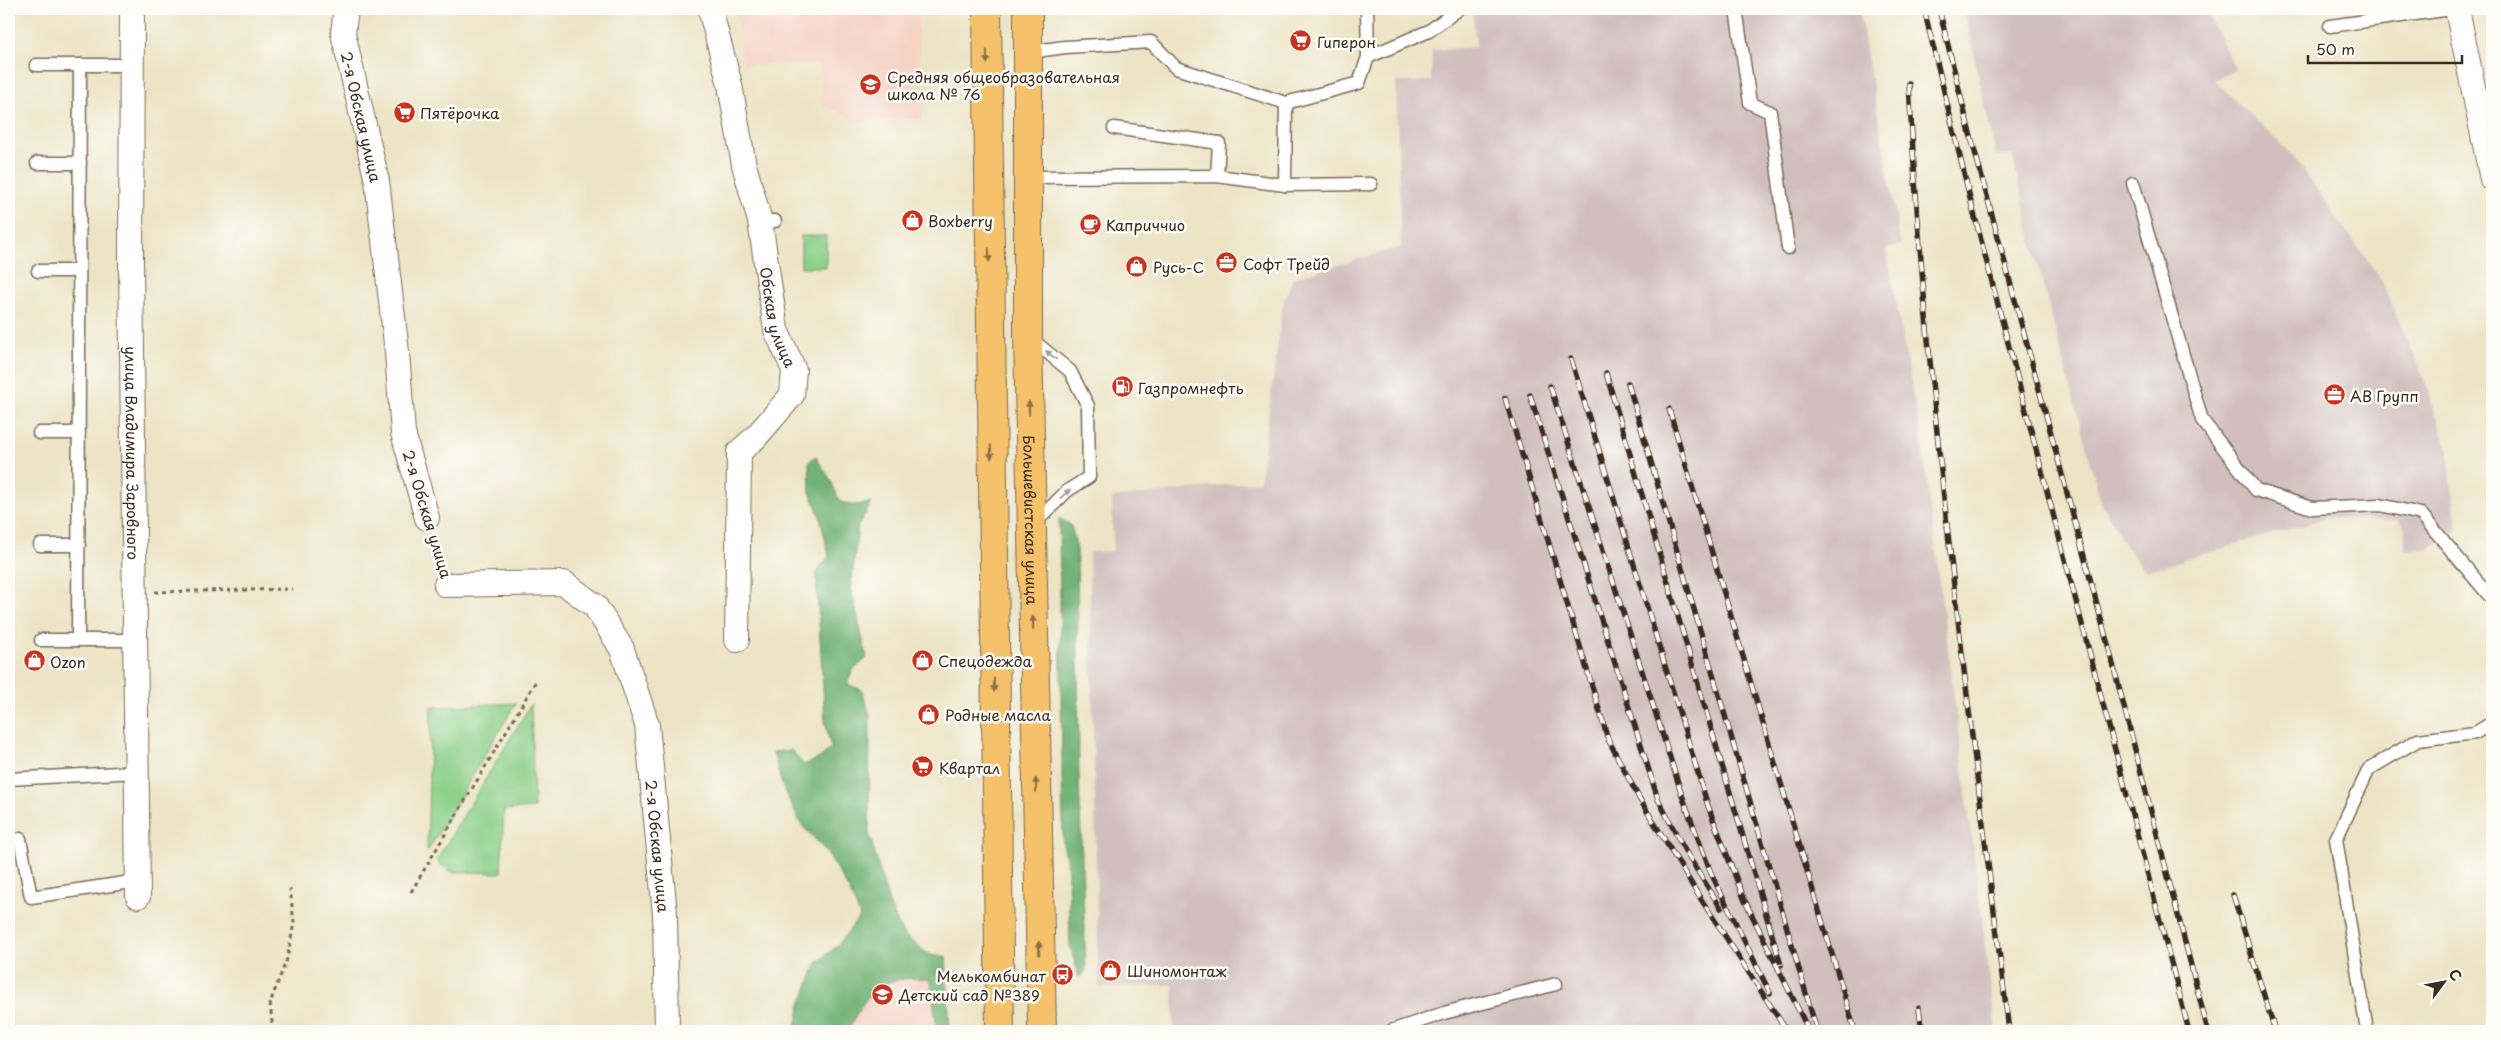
<svg xmlns="http://www.w3.org/2000/svg" width="2501" height="1040" font-family="'Playpen Sans',sans-serif">
<style>
.built{fill:#f6d2c5}
.industrial{fill:#d1bfbf}
.green{fill:#8cd089;stroke:#647d54}
.forest{fill:#71b275;stroke:#566e4a}
.lines{fill:none;stroke-linecap:round;stroke-linejoin:round}
.lane-casing{stroke:#796b58;stroke-width:15}
.street-casing{stroke:#796b58;stroke-width:26}
.highway-casing{stroke:#796b58;stroke-width:30}
.path{stroke:#796b58;stroke-width:3;stroke-dasharray:4 4;stroke-linecap:butt}
.lane{stroke:#fff;stroke-width:12}
.street{stroke:#fff;stroke-width:24}
.highway{stroke:#f5c16b;stroke-width:28}
.rail-casing{stroke:#3b2a1e;stroke-width:5.5}
.rail{stroke:#fdfcf7;stroke-width:4;stroke-dasharray:11;stroke-linecap:butt}
.oneway{fill:#8f6e41}
.oneway2{fill:#a79f9a}
.labels{text-anchor:middle;dominant-baseline:central;stroke-width:5;stroke-linejoin:round;paint-order:stroke}
.poi-label{font-size:15px;fill:#3b2a1e;stroke:#fdfcf7;text-anchor:start}
.street-label{font-size:15px;fill:#3b2a1e;stroke:#fdfcf7}
</style>
<rect width="100%" height="100%" fill="#fdfcf7"/>
<filter id="ink" filterUnits="userSpaceOnUse"><feTurbulence type="fractalNoise" baseFrequency=".02" numOctaves="2"/><feDisplacementMap in="SourceGraphic" scale="10" xChannelSelector="R" yChannelSelector="G"/><feConvolveMatrix kernelMatrix="1 2 1 2 8 2 1 2 1" color-interpolation-filters="sRGB"/></filter>
<filter id="wash" filterUnits="userSpaceOnUse"><feTurbulence type="fractalNoise" baseFrequency=".0096" numOctaves="4" result="noise"/><feDisplacementMap in="SourceGraphic" scale="20" xChannelSelector="R" yChannelSelector="G"/><feGaussianBlur stdDeviation="1.12" result="paint"/><feColorMatrix in="noise" values="0 0 0 0 0 0 0 0 0 0 0 0 0 0 0 0 0 1.4 0 .05"/><feComposite in="paint" operator="in"/></filter>
<g filter="url(#wash)">
<rect width="100%" height="100%" fill="#ece4c5"/>
<g class="built">
<polygon points="736,9 917,9 922,119 858,121 822,104 820,65 742,65"/>
<polygon points="946,956 950,1031 819,1031 815,960"/>
</g>
<g class="industrial">
<polygon points="1472,9 1859,9 1901,245 1886,249 1922,442 1996,1031 1174,1031 1173,985 1099,987 1089,552 1113,551 1112,498 1260,481 1283,303 1293,278 1401,247 1396,82 1431,81 1432,50 1477,47"/>
<polygon points="1964,9 2205,9 2236,70 2214,80 2294,157 2382,281 2422,374 2447,446 2457,530 2430,548 2405,550 2405,528 2398,520 2326,518 2146,571 2126,547 2101,502 2038,266 2012,154 1996,156"/>
</g>
<g class="green">
<rect x="801" y="236" width="25" height="31"/>
<polygon points="516,703 427,852 431,707"/>
<polygon points="531,704 534,808 504,810 501,873 452,872 436,861"/>
</g>
<g class="forest">
<path d="M 815,456 L 830,479 L 840,502 L 853,505 L 872,503 L 858,526 L 851,588 L 867,658 L 853,670 L 847,684 L 862,690 L 870,715 L 869,833 L 889,903 L 903,934 L 927,953 L 935,956 L 946,956 L 950,1031 L 937,1031 L 931,980 C 883,973 867,990 848,1031 L 795,1031 L 801,1004 L 817,963 L 839,944 L 860,916 L 850,892 L 826,851 L 800,823 L 782,785 L 773,752 L 791,750 L 804,765 L 820,758 L 831,748 L 825,721 L 816,573 L 829,557 L 820,516 L 810,492 L 809,462 Z"/>
<polygon points="1059,518 1071,525 1077,549 1079,780 1086,971 1079,977 1070,945 1068,871 1063,842"/>
</g>
</g>
<g filter="url(#ink)">
<g class="lines">
<defs>
<g id="lane">
<polyline points="1367,9 1368,57 1359,83 1286,103 1285,185 1371,184"/>
<polyline points="1736,9 1750,103 1770,112 1788,248"/>
<polyline points="2330,26 2451,9"/>
<polyline points="1029,52 1065,47 1151,42 1176,68 1286,103"/>
<polyline points="1368,57 1429,31 1459,9"/>
<polyline points="36,65 132,65"/>
<polyline points="1114,128 1219,143 1217,176"/>
<polyline points="37,163 80,163"/>
<polyline points="1028,177 1217,176 1285,185"/>
<polyline points="2133,183 2202,420 2256,490 2312,508 2380,505 2421,514 2492,599"/>
<polyline points="760,221 775,221"/>
<polyline points="38,271 79,271"/>
<polyline points="1030,338 1070,371 1088,406 1089,477 1067,491 1034,524"/>
<polyline points="39,433 79,433"/>
<polyline points="40,545 79,545"/>
<polyline points="41,640 136,640"/>
<polyline points="78,640 80,65"/>
<polyline points="9,779 137,772"/>
<polyline points="20,839 31,897 138,881"/>
<polyline points="1391,1031 1444,1013 1556,984"/>
<polyline points="2367,1031 2336,839 2369,769 2418,740 2475,733 2492,723"/>
</g>
<g id="street">
<path id="s1" d="M 132,9 L 131,261 L 138,896"/>
<path id="s2" d="M 346,9 L 343,33 L 377,181 L 397,352 L 403,433 L 427,518"/>
<path id="s3" d="M 710,9 L 730,85 L 744,165 L 760,221 L 776,330 L 794,370 L 792,395 L 755,438 L 739,452 L 737,640"/>
<polyline points="2457,9 2492,179"/>
<path id="s4" d="M 446,585 L 564,583 L 595,606 L 622,649 L 647,725 L 665,914 L 667,1031"/>
</g>
<g id="highway">
<polyline points="987,9 1000,1031"/>
<path id="s5" d="M 1028,9 L 1028,335 L 1042,1031"/>
</g>
</defs>
<use href="#lane" class="lane-casing"/>
<use href="#street" class="street-casing"/>
<use href="#highway" class="highway-casing"/>
<g class="path">
<polyline points="433,538 441,565"/>
<polyline points="155,592 292,589"/>
<polyline points="411,892 536,681"/>
<polyline points="273,1031 270,1003 287,959 294,923 290,889"/>
</g>
<use href="#lane" class="lane"/>
<use href="#street" class="street"/>
<use href="#highway" class="highway"/>
<defs>
<g id="rail">
<polyline points="1924,9 1971,202 2189,1031"/>
<polyline points="1939,9 1968,126 2108,645 2208,1031"/>
<path d="M 1909,84 C 1926,401 1970,716 2009,1031"/>
<polyline points="1571,359 1708,806 1745,901 1809,1031"/>
<polyline points="1606,373 1781,965"/>
<polyline points="1628,383 1817,1031"/>
<polyline points="1550,386 1683,798 1711,873 1770,993"/>
<polyline points="1530,395 1658,799 1685,851 1721,908"/>
<polyline points="1505,398 1608,739 1639,798 1697,893 1787,1031"/>
<polyline points="1669,409 1855,1031"/>
<polyline points="2233,895 2275,1031"/>
<polyline points="1919,1008 1922,1031"/>
</g>
</defs>
<use href="#rail" class="rail-casing"/>
<use href="#rail" class="rail"/>
</g>
<defs><path id="oneway-solid" d="M-6-.8H1V-3.2L6.5 0L1 3.2V.8H-6Z" transform="scale(1.25)"/></defs>
<g class="oneway">
<use href="#oneway-solid" transform="translate(987 57) rotate(89)"/>
<use href="#oneway-solid" transform="translate(989 255) rotate(89)"/>
<use href="#oneway-solid" transform="translate(1029 408) rotate(-91)"/>
<use href="#oneway-solid" transform="translate(991 452) rotate(89)"/>
<use href="#oneway-solid" transform="translate(1033 623) rotate(-91)"/>
<use href="#oneway-solid" transform="translate(994 685) rotate(89)"/>
<use href="#oneway-solid" transform="translate(1036 785) rotate(-91)"/>
<use href="#oneway-solid" transform="translate(1039 948) rotate(-91)"/>
</g>
<g class="oneway2">
<use href="#oneway-solid" transform="translate(1051 355) rotate(-140)"/>
<use href="#oneway-solid" transform="translate(1065 494) rotate(-41)"/>
</g>
</g>
<defs>
<symbol id="supermarket-disc" viewBox="-11 -11 22 22"><circle r="9.5" fill="#c8321e" stroke="#fdfcf7"/><path d="M-6-5.5h2.5l.6 2H6L4.5 2H-2.5L-4.4-4H-6ZM-1.5 3.2a1.3 1.3 0 1 0 .1 0ZM3 3.2a1.3 1.3 0 1 0 .1 0Z" fill="#fff"/></symbol>
<symbol id="school-disc" viewBox="-11 -11 22 22"><circle r="9.5" fill="#c8321e" stroke="#fdfcf7"/><path d="M0-5L7-2L0 1L-7-2ZM-4 1L0 2.5L4 1V4Q0 6-4 4Z" fill="#fff"/></symbol>
<symbol id="shop-disc" viewBox="-11 -11 22 22"><circle r="9.5" fill="#c8321e" stroke="#fdfcf7"/><path d="M-5-2.5h2.3a2.7 3.5 0 0 1 5.4 0H5L5.5 6h-11ZM-1.5-2.5h3a1.5 2.3 0 0 0-3 0Z" fill="#fff"/></symbol>
<symbol id="cafe-disc" viewBox="-11 -11 22 22"><circle r="9.5" fill="#c8321e" stroke="#fdfcf7"/><path d="M-5.5-4.5H6V0H3Q3 3.5 0 3.5H-2.5Q-5.5 3.5-5.5 0ZM3-3.2v2h1.7v-2ZM-6 4.5H4V6H-6Z" fill="#fff"/></symbol>
<symbol id="office-disc" viewBox="-11 -11 22 22"><circle r="9.5" fill="#c8321e" stroke="#fdfcf7"/><path d="M-6-3h4V-5.5h4V-3h4V5H-6ZM-1-4.5V-3h2v-1.5ZM-6 0V1H6V0Z" fill="#fff"/></symbol>
<symbol id="fuel-disc" viewBox="-11 -11 22 22"><circle r="9.5" fill="#c8321e" stroke="#fdfcf7"/><path d="M-5.5-6h7V0h2V4h1.3V-2.5L3-4.5l.8-.8L6-3V5H2.5V1h-1V6h-7ZM-4.2-4.7v3.2H.2V-4.7Z" fill="#fff"/></symbol>
<symbol id="bus-disc" viewBox="-11 -11 22 22"><circle r="9.5" fill="#c8321e" stroke="#fdfcf7"/><path d="M-5-6H5V4H4V6H2V4H-2V6H-4V4H-5ZM-3.5-4V0h7V-4ZM-3.5 1.2v1.5H-2V1.2ZM2 1.2v1.5H3.5V1.2Z" fill="#fff"/></symbol>
</defs>
<g fill-rule="evenodd">
<use href="#supermarket-disc" x="1288" y="28" width="25" height="25"/>
<use href="#school-disc" x="858" y="72" width="25" height="25"/>
<use href="#supermarket-disc" x="392" y="100" width="25" height="25"/>
<use href="#shop-disc" x="900" y="208" width="25" height="25"/>
<use href="#cafe-disc" x="1078" y="212" width="25" height="25"/>
<use href="#office-disc" x="1214" y="250" width="25" height="25"/>
<use href="#shop-disc" x="1124" y="254" width="25" height="25"/>
<use href="#fuel-disc" x="1110" y="374" width="25" height="25"/>
<use href="#office-disc" x="2322" y="382" width="25" height="25"/>
<use href="#shop-disc" x="910" y="648" width="25" height="25"/>
<use href="#shop-disc" x="22" y="648" width="25" height="25"/>
<use href="#shop-disc" x="916" y="702" width="25" height="25"/>
<use href="#supermarket-disc" x="910" y="754" width="25" height="25"/>
<use href="#shop-disc" x="1098" y="958" width="25" height="25"/>
<use href="#bus-disc" x="1050" y="962" width="25" height="25"/>
<use href="#school-disc" x="870" y="982" width="25" height="25"/>
</g>
<g class="labels">
<g class="poi-label">
<text x="1317" y="41">Гиперон</text>
<text x="887" y="76">Средняя общеобразовательная<tspan x="887" dy="17">школа № 76</tspan></text>
<text x="420" y="112">Пятёрочка</text>
<text x="928" y="220">Boxberry</text>
<text x="1106" y="224">Каприччио</text>
<text x="1243" y="263">Софт Трейд</text>
<text x="1153" y="266">Русь-С</text>
<text x="1138" y="387">Газпромнефть</text>
<text x="2350" y="395">АВ Групп</text>
<text x="938" y="660">Спецодежда</text>
<text x="50" y="661">Ozon</text>
<text x="945" y="714">Родные масла</text>
<text x="939" y="767">Квартал</text>
<text x="1127" y="970">Шиномонтаж</text>
<text x="1046" y="975" text-anchor="end">Мелькомбинат</text>
<text x="899" y="994">Детский сад №389</text>
</g>
<g class="street-label">
<text stroke="none"><textPath href="#s2" startOffset="110">2-я Обская улица</textPath></text>
<text stroke="none"><textPath href="#s3" startOffset="316">Обская улица</textPath></text>
<text stroke="none"><textPath href="#s1" startOffset="444">улица Владимира Заровного</textPath></text>
<text transform="translate(428 514) rotate(73)">2-я Обская улица</text>
<text stroke="none"><textPath href="#s5" startOffset="511">Большевистская улица</textPath></text>
<text stroke="none"><textPath href="#s4" startOffset="409">2-я Обская улица</textPath></text>
</g>
</g>
<rect width="2501" height="1040" fill="none" stroke="#fdfcf7" stroke-width="30"/>
<g transform="translate(2444 982) rotate(58)" stroke="#fdfcf7" stroke-width="4" paint-order="stroke">
<path d="M0-4L9 19L0 12L-9 19Z" fill="#3b2a1e"/>
<text y="-8" font-size="14" font-weight="bold" text-anchor="middle" fill="#3b2a1e">С</text>
</g>
<path d="M2308 55v8h154v-8" fill="none" stroke="#3b2a1e" stroke-width="2.5"/>
<text x="2316" y="55" font-size="15" fill="#3b2a1e" stroke="#fdfcf7" stroke-width="4" paint-order="stroke">50 m</text>
</svg>
